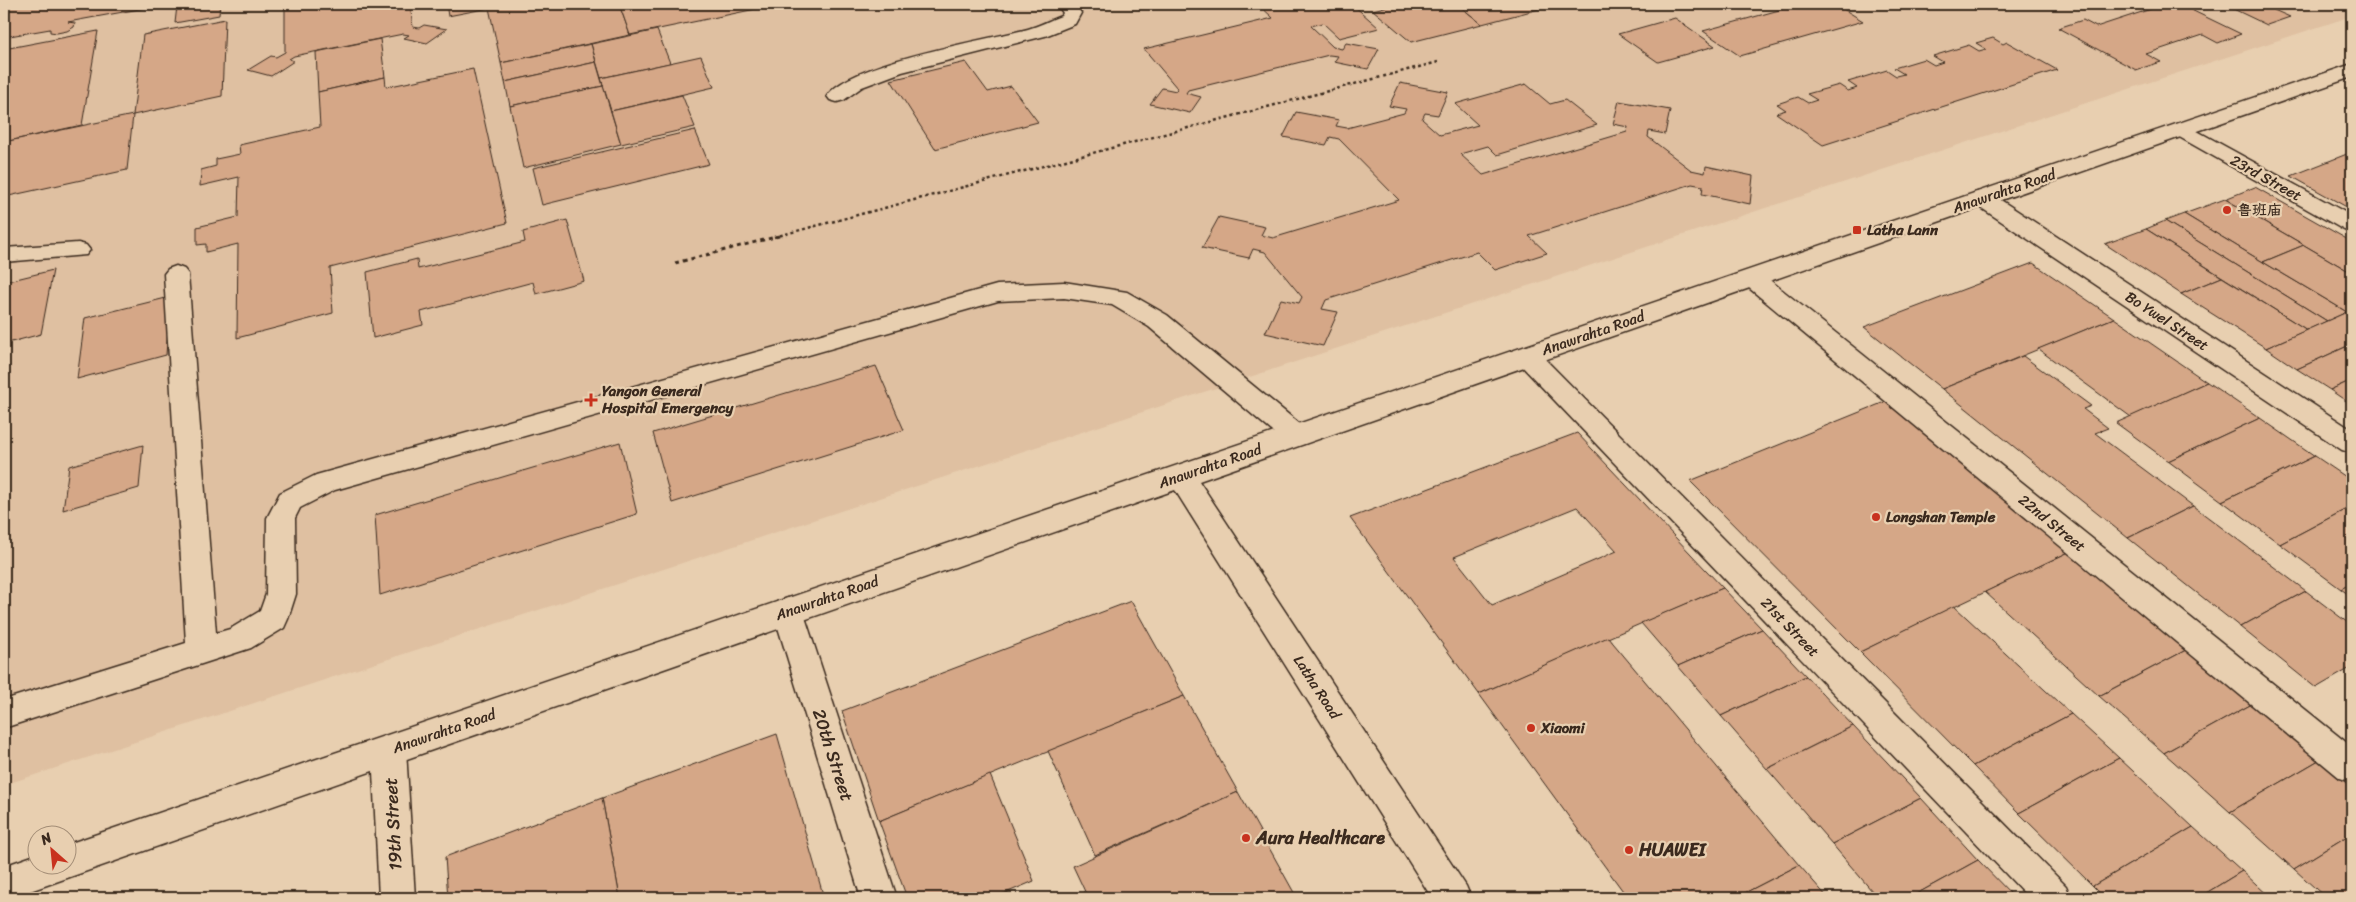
<svg xmlns="http://www.w3.org/2000/svg" width="2356" height="902" font-family="Sriracha,'LXGW WenKai TC',sans-serif">
<style>
.built{fill:#dfc0a1}
.building{fill:#d5a787;stroke:#3b2a1e;fill-rule:evenodd}
.lines{fill:none;stroke-linecap:round;stroke-linejoin:round}
.service-casing{stroke:#3b2a1e;stroke-width:3}
.minor-casing{stroke:#3b2a1e;stroke-width:3}
.secondary-casing{stroke:#3b2a1e;stroke-width:3}
.path-far1{stroke:#3b2a1e;stroke-width:2.5;stroke-dasharray:3 3;stroke-linecap:butt}
.path{stroke:#3b2a1e;stroke-width:3;stroke-dasharray:4 4;stroke-linecap:butt}
.service{fill:#e8cfb0;fill-rule:evenodd}
.minor{fill:#e8cfb0;fill-rule:evenodd}
.secondary{fill:#e8cfb0;fill-rule:evenodd}
.poi-dot{fill:#c8321e;stroke:#e8cfb0;stroke-width:2}
.labels{text-anchor:middle;dominant-baseline:central;stroke-width:4.5;stroke-linejoin:round;paint-order:stroke}
.street-label{font-size:15px;fill:#3b2a1e;stroke:#e8cfb0}
.poi-label{font-size:15px;font-weight:bold;fill:#3b2a1e;stroke:#e8cfb0;text-anchor:start}
.near-street-label{font-size:18px;fill:#3b2a1e;stroke:#e8cfb0}
.near-poi-label{font-size:18px;font-weight:bold;fill:#3b2a1e;stroke:#e8cfb0;text-anchor:start}
</style>
<rect width="100%" height="100%" fill="#e8cfb0"/>
<filter id="ink" filterUnits="userSpaceOnUse"><feTurbulence type="fractalNoise" baseFrequency=".02" numOctaves="2"/><feDisplacementMap in="SourceGraphic" scale="10" xChannelSelector="R" yChannelSelector="G"/><feConvolveMatrix kernelMatrix="1 2 1 2 8 2 1 2 1" color-interpolation-filters="sRGB"/></filter>
<g filter="url(#ink)">
<polygon class="built" points="4,4 2352,4 2352,16 4,785"/>
<g class="building">
<polygon points="4,4 167,4 68,22 75,23 74,27 67,31 57,33 50,32 50,29 4,37"/>
<polygon points="183,4 220,4 219,15 175,23 177,6"/>
<polygon points="285,4 410,4 413,27 419,28 424,25 447,29 427,43 404,38 409,35 403,34 294,56 289,59 294,61 271,76 248,70 271,56 276,57 285,52"/>
<polygon points="446,4 488,4 489,8 448,16"/>
<polygon points="511,4 619,4 630,35 501,63 489,8"/>
<polygon points="619,4 780,4 630,35"/>
<polygon points="906,4 932,4 910,9"/>
<polygon points="1258,4 1352,4 1379,28 1339,38 1323,23 1311,26 1333,47 1342,49 1346,43 1379,49 1368,69 1334,62 1338,56 1329,55 1188,90 1186,93 1201,97 1190,113 1150,104 1162,88 1176,91 1177,88 1144,49 1273,18"/>
<polygon points="1396,4 1457,4 1482,24 1411,42 1373,10"/>
<polygon points="1457,4 1558,4 1482,24"/>
<polygon points="1801,4 1835,4 1863,21 1740,56 1703,31"/>
<polygon points="2141,4 2179,4 2241,34 2218,43 2203,35 2146,54 2161,62 2136,70 2058,28 2083,20 2096,27 2151,9"/>
<polygon points="2223,4 2294,4 2274,10 2290,17 2267,25"/>
<polygon points="1675,18 1715,46 1658,62 1618,34"/>
<polygon points="225,19 222,96 133,115 143,35"/>
<polygon points="657,30 670,63 601,78 591,44"/>
<polygon points="98,31 82,125 4,142 4,49"/>
<polygon points="1993,38 2003,44 2007,42 2057,70 1823,145 1776,113 1786,110 1777,104 1798,97 1808,103 1817,100 1807,94 1839,85 1848,91 1857,88 1848,82 1887,70 1896,76 1904,74 1894,68 1924,59 1934,65 1943,62 1933,56 1969,45 1979,51 1986,49 1976,43"/>
<polygon points="380,39 385,77 318,92 316,52"/>
<polygon points="591,44 596,62 505,82 501,63"/>
<polygon points="701,56 714,87 611,111 601,78"/>
<polygon points="596,62 603,86 510,106 505,82"/>
<polygon points="966,62 988,92 1011,86 1038,122 935,149 891,80"/>
<polygon points="473,69 507,223 330,268 333,313 237,338 238,244 206,252 206,244 197,245 197,227 238,217 239,177 200,186 201,170 216,166 216,159 240,154 239,145 320,127 318,92 385,77 386,87"/>
<polygon points="1400,83 1448,92 1438,115 1425,113 1422,119 1440,135 1478,125 1455,104 1526,84 1550,104 1565,100 1597,125 1497,155 1488,146 1460,154 1483,175 1627,132 1628,127 1613,124 1619,101 1670,110 1665,134 1649,131 1648,137 1691,170 1705,173 1706,166 1753,176 1750,204 1702,194 1703,186 1692,184 1529,236 1547,253 1495,270 1477,252 1326,300 1322,309 1338,312 1323,346 1265,333 1281,299 1299,303 1302,297 1265,252 1253,249 1249,258 1202,248 1219,217 1265,227 1261,235 1273,238 1399,200 1339,139 1330,137 1326,145 1283,137 1296,112 1339,120 1336,126 1347,128 1404,113 1406,109 1389,106"/>
<polygon points="603,86 621,144 523,168 510,106"/>
<polygon points="682,95 695,127 621,144 611,111"/>
<polygon points="133,115 127,170 4,197 4,142"/>
<polygon points="695,130 709,164 542,205 533,168"/>
<polygon points="2352,152 2352,210 2291,176"/>
<polygon points="2255,187 2352,242 2352,273 2225,199"/>
<polygon points="2225,199 2304,245 2263,262 2184,214"/>
<polygon points="2184,214 2263,262 2347,312 2327,321 2165,221"/>
<polygon points="567,220 584,281 536,294 533,282 421,312 423,325 373,338 367,272 417,259 418,269 525,242 523,232"/>
<polygon points="2165,221 2327,321 2307,330 2146,229"/>
<polygon points="2146,229 2222,277 2181,294 2105,244"/>
<polygon points="2304,245 2352,273 2352,310 2347,312 2263,262"/>
<polygon points="2033,263 2114,318 1942,389 1864,327"/>
<polygon points="53,270 41,334 4,344 4,282"/>
<polygon points="2222,277 2307,330 2266,348 2181,294"/>
<polygon points="170,297 166,355 77,379 85,318"/>
<polygon points="2347,312 2352,315 2352,344 2297,369 2266,348"/>
<polygon points="2114,318 2207,382 2131,417 2038,349"/>
<polygon points="2352,344 2352,380 2330,390 2297,369"/>
<polygon points="2023,356 2091,406 2083,409 2108,428 2095,433 2193,506 2128,538 1942,389"/>
<polygon points="876,366 904,430 672,503 653,433"/>
<polygon points="2352,380 2352,405 2330,390"/>
<polygon points="2207,382 2260,418 2168,461 2116,423"/>
<polygon points="1887,401 2069,552 1860,652 1690,481"/>
<polygon points="2260,418 2315,456 2222,501 2168,461"/>
<path d="M 1577,433 L 1723,588 L 1479,694 L 1350,518 ZM 1577,507 L 1617,551 L 1492,605 L 1454,557 Z"/>
<polygon points="620,442 637,514 380,595 375,515"/>
<polygon points="143,445 139,488 63,510 69,466"/>
<polygon points="2315,456 2352,481 2352,506 2280,544 2222,501"/>
<polygon points="2193,506 2306,591 2240,627 2128,538"/>
<polygon points="2352,506 2352,583 2341,589 2280,544"/>
<polygon points="2069,552 2186,650 2099,696 1985,592"/>
<polygon points="2352,583 2352,597 2341,589"/>
<polygon points="1723,588 1762,629 1678,666 1641,623"/>
<polygon points="2306,591 2352,626 2352,667 2316,688 2240,627"/>
<polygon points="1131,601 1184,696 879,821 842,711"/>
<polygon points="1954,606 2071,714 1973,766 1860,652"/>
<polygon points="1762,629 1806,676 1721,716 1678,666"/>
<polygon points="1608,637 1799,865 1735,898 1628,898 1479,694"/>
<polygon points="2186,650 2252,704 2164,753 2099,696"/>
<polygon points="1806,676 1853,726 1767,769 1721,716"/>
<polygon points="1184,696 1238,792 1095,855 1048,751"/>
<polygon points="2252,704 2319,760 2230,812 2164,753"/>
<polygon points="2071,714 2119,758 2019,813 1973,766"/>
<polygon points="1853,726 1921,798 1832,844 1767,769"/>
<polygon points="777,734 824,898 620,898 602,798"/>
<polygon points="2119,758 2193,827 2093,886 2019,813"/>
<polygon points="2319,760 2352,788 2352,833 2294,869 2230,812"/>
<polygon points="990,775 1034,881 994,898 907,898 879,821"/>
<polygon points="1238,792 1297,898 1088,898 1073,866"/>
<polygon points="602,798 620,898 448,898 445,857"/>
<polygon points="1921,798 1978,860 1909,898 1878,898 1832,844"/>
<polygon points="2193,827 2242,871 2198,898 2105,898 2093,886"/>
<polygon points="2352,833 2352,898 2326,898 2294,869"/>
<polygon points="1978,860 2015,898 1909,898"/>
<polygon points="1799,865 1828,898 1735,898"/>
<polygon points="2242,871 2271,898 2198,898"/>
</g>
<g class="lines">
<defs>
<g id="service">
<path d="M 1057,4 L 1075,4 L 1081,13 L 1075,24 L 1045,36 L 902,72 L 862,87 L 844,100 L 837,102 L 830,100 L 827,96 C 850,62 986,40 1028,29 C 1039,26 1050,20 1061,16 L 1063,13 Z"/>
<polygon points="78,243 86,245 90,250 86,255 4,262 4,248"/>
<polygon points="176,266 184,269 188,274 216,633 230,629 260,611 266,594 267,518 280,493 316,475 997,285 1064,282 1127,292 1167,315 1306,429 1310,436 1306,443 1296,446 1286,443 1149,327 1112,305 1064,298 998,301 335,490 300,508 295,518 296,594 288,619 284,628 251,648 4,728 4,700 186,643 164,274 168,269"/>
</g>
<g id="minor">
<polygon points="2181,124 2188,126 2352,216 2352,232 2344,230 2174,134 2170,130 2174,126"/>
<polygon points="1982,191 1990,193 2352,430 2352,453 2342,450 1974,203 1971,198 1974,193"/>
<polygon points="1752,270 1761,273 2352,747 2352,782 2340,778 1743,283 1740,278 1743,273"/>
<polygon points="1527,347 1536,350 2066,886 2071,898 2029,898 1518,362 1514,356 1518,350"/>
<polygon points="788,598 799,602 803,611 897,898 861,898 773,611 777,602"/>
<polygon points="389,735 401,740 406,750 415,898 379,898 372,750 377,740"/>
</g>
<polygon id="secondary" points="2352,64 2352,77 1199,481 1466,886 1471,898 1432,898 1175,490 10,898 4,898 4,866 38,854 38,864 68,864 68,844"/>
</defs>
<use href="#service" class="service-casing"/>
<use href="#minor" class="minor-casing"/>
<use href="#secondary" class="secondary-casing"/>
<polyline class="path-far1" points="774,237 1438,62"/>
<polyline class="path" points="675,263 779,236"/>
<use href="#service" class="service"/>
<use href="#minor" class="minor"/>
<use href="#secondary" class="secondary"/>
</g>
</g>
<g class="poi-dot">
<circle cx="2227" cy="210" r="5"/>
<rect x="1852" y="225" width="10" height="10" rx="2.5"/>
<path d="M588.5 392.5h5v5h5v5h-5v5h-5v-5h-5v-5h5z"/>
<circle cx="1876" cy="517" r="5"/>
<circle cx="1531" cy="728" r="5"/>
<circle cx="1246" cy="838" r="5"/>
<circle cx="1629" cy="850" r="5"/>
</g>
<g class="labels">
<g class="street-label">
<text transform="translate(2266 178) rotate(29)">23rd Street</text>
<text transform="translate(2004 191) rotate(-19)">Anawrahta Road</text>
<text transform="translate(2167 321) rotate(33)">Bo Ywel Street</text>
<text transform="translate(1593 333) rotate(-19)">Anawrahta Road</text>
<text transform="translate(1210 466) rotate(-19)">Anawrahta Road</text>
<text transform="translate(2052 523) rotate(39)">22nd Street</text>
<text transform="translate(827 598) rotate(-19)">Anawrahta Road</text>
<text transform="translate(1790 627) rotate(46)">21st Street</text>
<text transform="translate(1317 687) rotate(57)">Latha Road</text>
<text transform="translate(444 731) rotate(-19)">Anawrahta Road</text>
</g>
<g class="poi-label">
<text x="2237" y="210">鲁班庙</text>
<text x="1867" y="230">Latha Lann</text>
<text x="602" y="391">Yangon General<tspan x="602" dy="17">Hospital Emergency</tspan></text>
<text x="1886" y="517">Longshan Temple</text>
<text x="1541" y="728">Xiaomi</text>
</g>
<g class="near-street-label">
<text transform="translate(833 755) rotate(72)">20th Street</text>
<text transform="translate(393 824) rotate(-93)">19th Street</text>
</g>
<g class="near-poi-label">
<text x="1256" y="838">Aura Healthcare</text>
<text x="1639" y="850">HUAWEI</text>
</g>
</g>
<rect width="2356" height="902" fill="none" stroke="#e8cfb0" stroke-width="20"/>
<rect x="10" y="10" width="2336" height="882" fill="none" stroke="#3b2a1e" stroke-width="2" filter="url(#ink)"/>
<g transform="translate(52 850) rotate(333)"><circle r="24" fill="#e8cfb0" stroke="#a38d76"/>
<path d="M0-4L9 19L0 12L-9 19Z" fill="#c8321e"/>
<text y="-8" font-size="14" font-weight="bold" text-anchor="middle" fill="#3b2a1e">N</text>
</g>
</svg>
